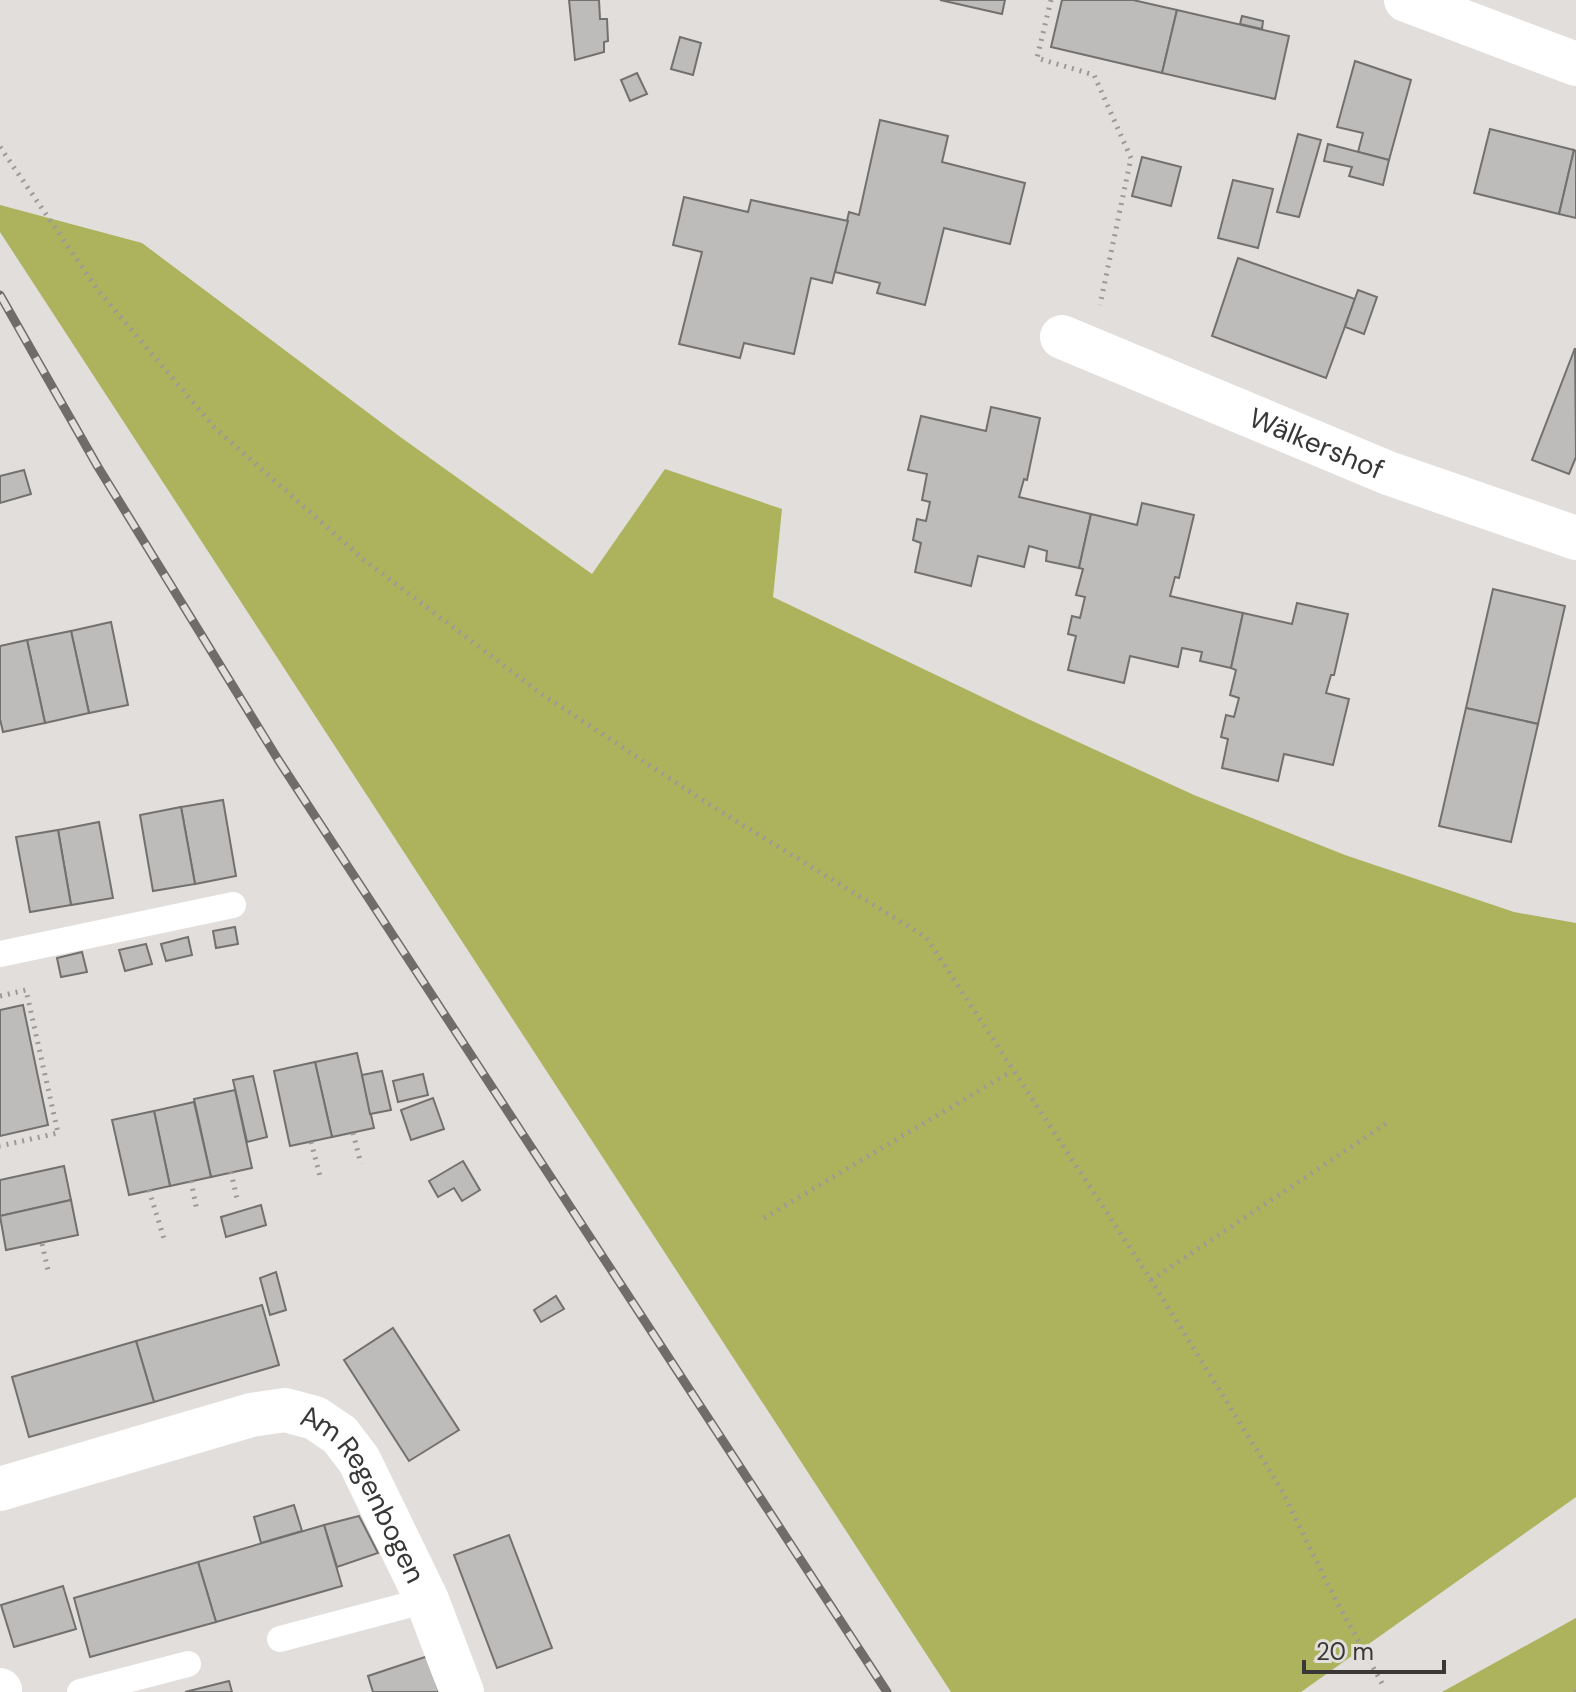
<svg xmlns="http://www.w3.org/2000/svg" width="1576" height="1692" font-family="'DM Sans',sans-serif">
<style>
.green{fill:#acb35c}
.building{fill:#bebcba;stroke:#73716f;stroke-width:2}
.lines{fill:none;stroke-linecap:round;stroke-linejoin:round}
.path{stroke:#9c9a98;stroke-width:5;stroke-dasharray:2 6;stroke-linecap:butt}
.service{stroke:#fff;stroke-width:26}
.minor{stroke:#fff;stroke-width:44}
.rail-casing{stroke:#6f6d6b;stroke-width:9}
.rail{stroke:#e1dedb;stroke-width:6;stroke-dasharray:18;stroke-linecap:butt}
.labels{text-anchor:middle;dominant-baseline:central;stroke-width:6;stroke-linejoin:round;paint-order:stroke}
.street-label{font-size:28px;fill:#393837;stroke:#e1dedb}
</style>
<rect width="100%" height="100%" fill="#e1dedb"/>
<g class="green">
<polygon points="0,205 142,243 399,436 592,574 665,469 782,509 773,597 1028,719 1194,795 1345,855 1514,912 1576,923 1576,1497 1301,1692 951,1692 0,232"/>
<polygon points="1576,1618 1576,1692 1442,1692"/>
</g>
<g class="building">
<polygon points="569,0 599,0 600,19 607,19 608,41 604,42 604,52 575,60"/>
<polygon points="940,0 1005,0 1002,14"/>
<polygon points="1062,0 1133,0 1177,10 1162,73 1051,47"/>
<polygon points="1177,10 1289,36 1275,99 1162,73"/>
<polygon points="1242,16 1263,21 1262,29 1240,24"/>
<polygon points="680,37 701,43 693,75 671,69"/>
<polygon points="1355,61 1411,80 1389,160 1358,152 1363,133 1337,127"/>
<polygon points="637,73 647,94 630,101 621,80"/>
<polygon points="880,120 948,136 942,162 1025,183 1010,244 944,228 925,305 877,293 880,283 835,272 849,212 859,215"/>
<polygon points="1490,129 1574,150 1559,214 1474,193"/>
<polygon points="1298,134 1321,140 1299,217 1277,212"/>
<polygon points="1328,144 1389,160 1383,185 1349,176 1352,167 1324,161"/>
<polygon points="1574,150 1576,151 1576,218 1559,214"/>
<polygon points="1142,157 1181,167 1171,206 1132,196"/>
<polygon points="1233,180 1273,189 1258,248 1218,238"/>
<polygon points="684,197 748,212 751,200 848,221 832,283 811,278 794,354 744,343 740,358 679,344 702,252 673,245"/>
<polygon points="1238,258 1355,299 1326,378 1212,336"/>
<polygon points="1358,290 1377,297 1364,334 1345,327"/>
<polygon points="1575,348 1576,457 1569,474 1532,460"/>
<polygon points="991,407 1040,418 1027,480 1024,479 1019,497 1091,514 1079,568 1046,561 1047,551 1029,546 1024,567 978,556 971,586 915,572 921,543 913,540 917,519 926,521 930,502 922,500 927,474 908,470 921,416 986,431"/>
<polygon points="24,470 31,494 0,503 0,476"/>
<polygon points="1142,503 1194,515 1179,578 1175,577 1170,596 1243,613 1231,668 1200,661 1202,652 1182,648 1178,667 1130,656 1124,683 1068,670 1076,636 1068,634 1072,616 1080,618 1085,597 1076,595 1083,569 1079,568 1091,514 1137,525"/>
<polygon points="1493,589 1565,606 1538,724 1466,708"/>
<polygon points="1297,603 1348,614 1334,675 1331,675 1326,693 1349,699 1333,765 1284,754 1278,781 1222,768 1228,739 1221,737 1226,715 1234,717 1239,698 1230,695 1236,670 1231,668 1243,613 1292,624"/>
<polygon points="111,622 128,705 89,713 71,631"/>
<polygon points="71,631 89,713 45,723 27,640"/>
<polygon points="27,640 45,723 3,732 0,719 0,646"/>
<polygon points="1466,708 1538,724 1511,842 1439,826"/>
<polygon points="223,800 236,876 195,884 181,807"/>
<polygon points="181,807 195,884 153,891 140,815"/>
<polygon points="99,822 113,898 71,905 58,830"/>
<polygon points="58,830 71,905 30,912 16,837"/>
<polygon points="235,927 238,944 216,948 213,931"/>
<polygon points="188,937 192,955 166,961 161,944"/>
<polygon points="146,944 152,964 125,971 119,950"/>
<polygon points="82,952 87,972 61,977 57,958"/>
<polygon points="23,1005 48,1125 0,1136 0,1010"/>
<polygon points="357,1053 374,1128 332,1137 315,1062"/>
<polygon points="315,1062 332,1137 290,1146 274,1071"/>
<polygon points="382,1071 391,1110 370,1114 362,1075"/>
<polygon points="423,1074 428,1095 398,1102 393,1081"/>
<polygon points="253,1076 267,1137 247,1142 233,1080"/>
<polygon points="235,1090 252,1168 211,1177 194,1099"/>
<polygon points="433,1098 444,1129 411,1140 401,1110"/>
<polygon points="194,1102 211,1177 170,1186 154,1111"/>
<polygon points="154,1111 170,1186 129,1195 112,1120"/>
<polygon points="463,1161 480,1190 462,1201 454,1188 438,1197 429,1181"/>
<polygon points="64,1166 71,1200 0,1216 0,1180"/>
<polygon points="71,1200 78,1235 6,1250 0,1216"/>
<polygon points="261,1205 266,1225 226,1237 221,1217"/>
<polygon points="276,1272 286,1310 270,1315 260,1278"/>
<polygon points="556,1296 564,1309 541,1322 534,1310"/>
<polygon points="262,1305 279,1365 154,1402 136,1341"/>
<polygon points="393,1328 459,1430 409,1461 344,1360"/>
<polygon points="136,1341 154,1402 29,1437 12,1377"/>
<polygon points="294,1505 302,1531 261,1543 254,1517"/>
<polygon points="359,1516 378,1553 337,1567 324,1525"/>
<polygon points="324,1525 342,1586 216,1622 198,1562"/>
<polygon points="509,1535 552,1648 497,1668 454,1555"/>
<polygon points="198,1562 216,1622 90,1657 74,1598"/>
<polygon points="63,1586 76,1629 14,1647 1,1605"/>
<polygon points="428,1656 439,1692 373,1692 368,1676"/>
<polygon points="229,1681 232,1692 185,1692"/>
</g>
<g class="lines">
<g class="path">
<polyline points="1051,0 1037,58 1094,75 1131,158 1100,305"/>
<polyline points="0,147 97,289 214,427 364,560 543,695 710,805 926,937 1151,1280 1281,1489 1333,1595 1384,1687"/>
<polyline points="0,996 26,990 58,1133 0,1146"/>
<polyline points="353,1133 361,1164"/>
<polyline points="311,1142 320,1176"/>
<polyline points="231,1172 237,1199"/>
<polyline points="191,1181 197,1211"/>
<polyline points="149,1190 165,1242"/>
<polyline points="764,1218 1012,1071"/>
<polyline points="42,1244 48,1270"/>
<polyline points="1151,1280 1390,1121"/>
<polyline points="1575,1692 1576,1691"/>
</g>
<g class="service">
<polyline points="0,954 233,905"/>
<polyline points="280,1639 427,1600"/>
<polyline points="80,1692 188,1664"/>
</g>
<g class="minor">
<polyline points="1406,0 1576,64"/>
<path id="s1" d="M 1062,337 L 1388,473 L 1576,538"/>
<path id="s2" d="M 0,1489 L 251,1415 L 285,1410 L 315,1418 L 340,1435 L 359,1460 L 427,1600 L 462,1692"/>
<polyline points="0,1690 0,1692"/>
</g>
<defs>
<polyline id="rail" points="0,295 98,467 279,761 887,1692"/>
</defs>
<use href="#rail" class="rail-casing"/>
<use href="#rail" class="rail"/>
</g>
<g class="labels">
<g class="street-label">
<text stroke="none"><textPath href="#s1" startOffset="276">Wälkershof</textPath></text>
<text stroke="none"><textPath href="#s2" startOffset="418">Am Regenbogen</textPath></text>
</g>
</g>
<path d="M1304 1660v12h140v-12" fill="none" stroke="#393837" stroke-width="4"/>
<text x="1316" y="1660" font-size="24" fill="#393837" stroke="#e1dedb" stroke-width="6" paint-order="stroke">20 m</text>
</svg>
